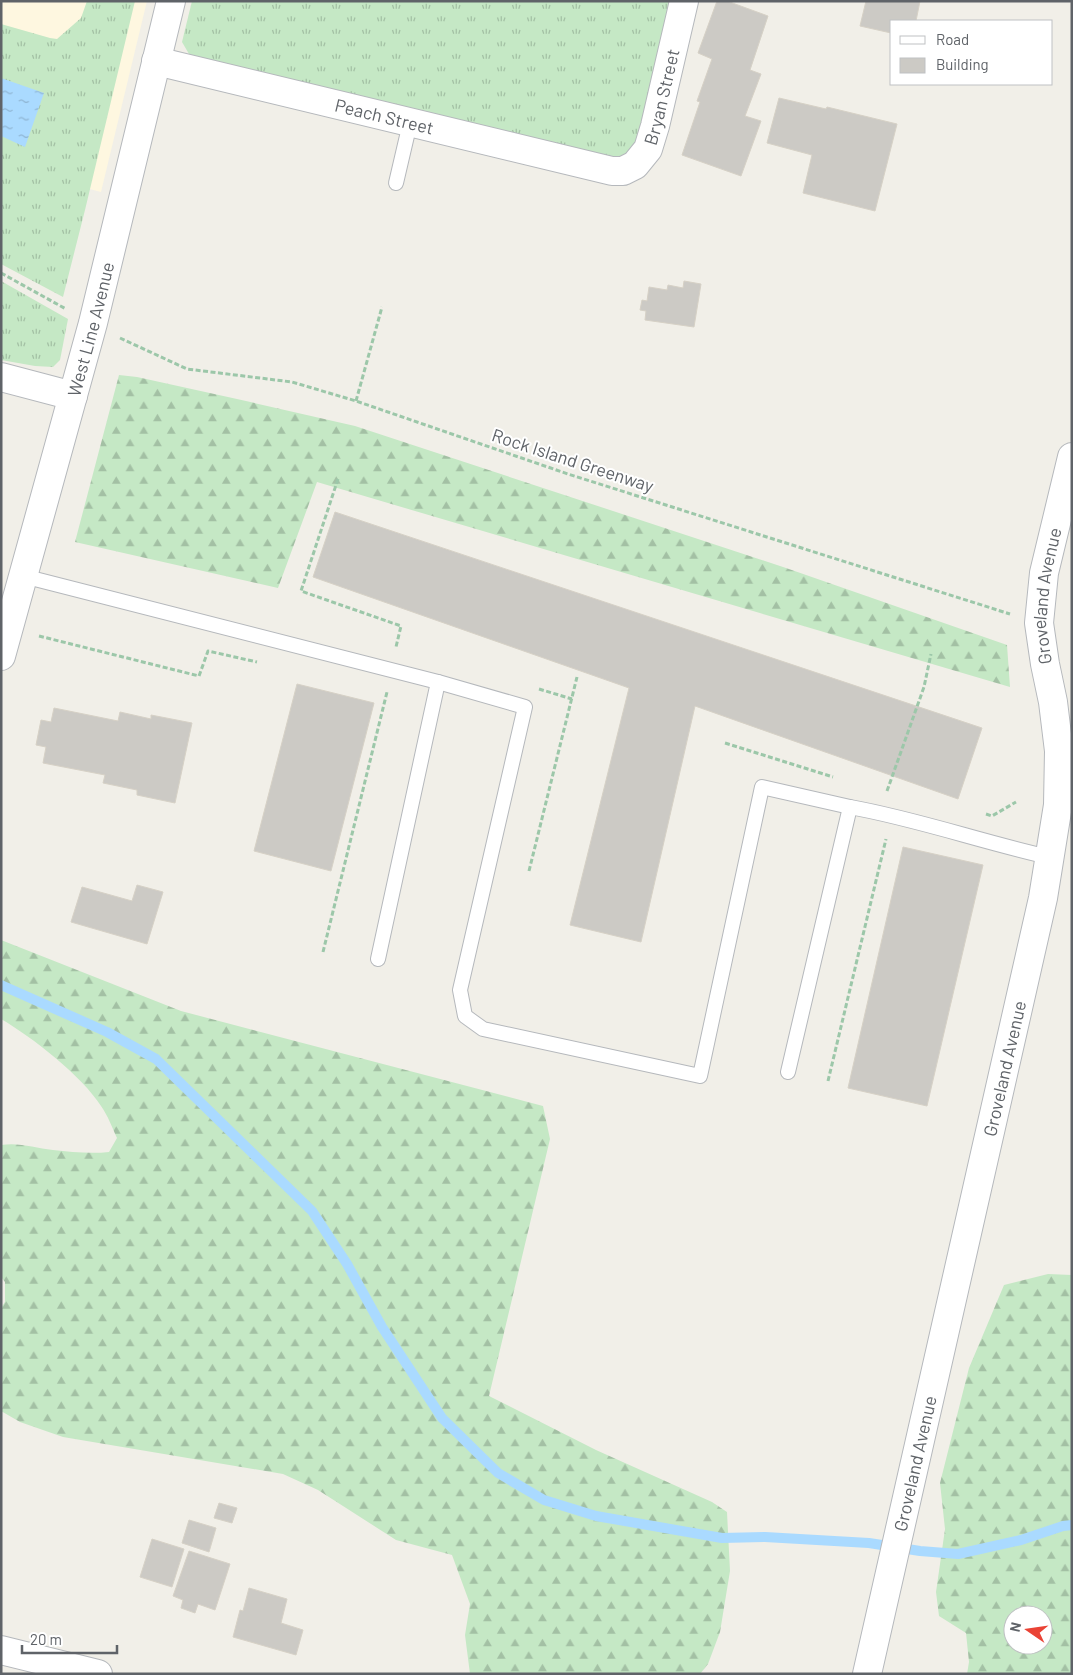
<svg xmlns="http://www.w3.org/2000/svg" width="1073" height="1675" font-family="Barlow,sans-serif">
<style>
.commercial{fill:#fef7e0}
.grass{fill:url(#grass-tufts)}
.forest{fill:url(#forest-firs);fill-rule:evenodd}
.water{fill:url(#water-ripples)}
.lines{fill:none;stroke-linecap:round;stroke-linejoin:round}
.stream{stroke:#aadaff;stroke-width:10}
.building{fill:#cccac5;stroke:#d6d1c6}
.service-casing{stroke:#b5b8bc;stroke-width:16}
.minor-casing{stroke:#b5b8bc;stroke-width:30}
.path{stroke:#9cc7a9;stroke-width:3;stroke-dasharray:5 2.5;stroke-linecap:butt}
.service{stroke:#fff;stroke-width:14}
.minor{stroke:#fff;stroke-width:28}
.labels{text-anchor:middle;dominant-baseline:central;stroke-width:4;stroke-linejoin:round;paint-order:stroke}
.street-label{font-size:18px;fill:#5f6368;stroke:#fff}
</style>
<defs>
<pattern id="grass-tufts" width="24" height="20" patternUnits="userSpaceOnUse" patternTransform="scale(1.25)"><rect width="24" height="20" fill="#c5e8c5"/><path d="M3 7l-1-3M5 7V3M7 7l1-3M15 17l-1-3M17 17v-4M19 17l1-3" fill="none" stroke="#a3c0a4"/></pattern>
<pattern id="forest-firs" width="22" height="20" patternUnits="userSpaceOnUse" patternTransform="scale(1.25)"><rect width="22" height="20" fill="#c5e8c5"/><path d="M5 1l3.5 6h-7zM16 11l3.5 6h-7z" fill="#a3c0a4"/></pattern>
<pattern id="water-ripples" width="26" height="14" patternUnits="userSpaceOnUse" patternTransform="scale(1.25)"><rect width="26" height="14" fill="#aadaff"/><path d="M2 4q2-2 4 0t4 0M15 11q2-2 4 0t4 0" fill="none" stroke="#8eb4d2"/></pattern>
</defs>
<rect width="100%" height="100%" fill="#f1efe8"/>
<polygon class="commercial" points="1,1 147,1 101,192 1,166"/>
<g class="grass">
<polygon points="87,1 135,1 85,210 63,297 1,264 1,24 50,38 57,39 81,18"/>
<polygon points="192,1 675,1 644,123 634,149 622,157 607,162 197,61 189,54 182,42"/>
<polygon points="1,281 68,319 60,360 53,367 35,366 1,360"/>
</g>
<g class="forest">
<polygon points="119,375 137,377 237,399 355,426 786,568 1007,645 1010,687 317,482 278,588 75,542"/>
<path d="M 1,940 L 181,1011 L 543,1106 L 550,1139 L 489,1396 L 596,1450 L 712,1502 L 727,1512 L 730,1571 L 720,1632 L 708,1664 L 700,1674 L 470,1674 L 465,1635 L 470,1604 L 452,1555 L 396,1540 L 318,1490 L 283,1474 L 63,1437 L 20,1422 L 1,1411 L 1,1308 L 5,1302 L 5,1282 L 1,1277 L 1,1145 C 19,1142 35,1148 53,1150 C 71,1152 91,1154 109,1152 L 117,1138 C 112,1127 108,1116 101,1106 C 82,1076 32,1037 1,1019 Z"/>
<path d="M 1048,1274 L 1072,1275 L 1072,1674 L 967,1674 L 969,1662 L 966,1633 L 939,1616 L 936,1592 L 945,1529 L 940,1483 L 969,1368 L 1004,1285 ZM 1013,1615 L 1043,1615 L 1043,1645 L 1013,1645 Z"/>
</g>
<polygon class="water" points="1,78 44,93 25,147 1,136"/>
<g class="lines">
<polyline class="stream" points="1,985 107,1032 156,1059 312,1211 347,1264 382,1327 442,1418 498,1473 544,1500 596,1516 722,1538 765,1537 869,1543 920,1551 958,1554 1021,1540 1063,1526 1072,1525"/>
</g>
<g class="building">
<polygon points="717,1 727,1 768,16 750,70 761,74 745,116 761,121 741,176 682,155 700,102 697,101 712,59 698,53"/>
<polygon points="866,1 920,1 916,21 892,21 891,33 860,26"/>
<polygon points="779,98 826,109 827,107 897,124 875,211 803,193 812,155 767,143"/>
<polygon points="684,281 701,284 694,327 645,320 646,311 640,310 642,300 647,301 649,287 667,290 668,285 683,288"/>
<polygon points="335,512 982,728 958,799 695,706 641,942 570,925 629,688 313,577"/>
<polygon points="297,684 374,703 331,871 254,851"/>
<polygon points="54,708 118,721 120,712 151,719 151,715 192,723 175,803 137,795 137,790 103,783 105,775 43,763 46,747 36,745 41,720 51,722"/>
<polygon points="903,847 983,865 927,1106 848,1088"/>
<polygon points="137,885 163,892 147,944 71,922 82,887 132,901"/>
<polygon points="219,1503 237,1508 232,1523 214,1518"/>
<polygon points="189,1520 216,1528 209,1552 182,1543"/>
<polygon points="152,1539 184,1549 172,1587 140,1577"/>
<polygon points="189,1551 230,1564 215,1610 198,1604 195,1613 181,1608 183,1600 173,1596"/>
<polygon points="249,1588 287,1599 281,1623 303,1630 296,1655 233,1637 240,1610 243,1611"/>
</g>
<g class="lines">
<defs>
<g id="service">
<polyline points="396,183 410,123"/>
<polyline points="23,576 438,682 378,959"/>
<polyline points="438,682 525,707 460,990 465,1016 483,1029 700,1076 762,787 850,807 788,1072"/>
<path d="M 850,807 C 917,819 982,842 1049,857"/>
</g>
<g id="minor">
<path id="s1" d="M 156,61 L 612,171 L 623,171 L 635,165 L 648,149 L 655,126 L 684,1"/>
<polyline points="1,377 73,396"/>
<path id="s2" d="M 1,656 L 93,323 L 171,1"/>
<polyline points="1,1650 98,1674"/>
<path id="s3" d="M 867,1674 L 1043,898 L 1058,805 L 1059,751 L 1053,702 L 1045,664 L 1039,623 L 1044,573 L 1072,457"/>
</g>
</defs>
<use href="#service" class="service-casing"/>
<use href="#minor" class="minor-casing"/>
<g class="path">
<polyline points="1,273 66,309"/>
<polyline points="120,338 187,369 292,382 356,401 568,474 1010,614"/>
<polyline points="356,401 382,307"/>
<polyline points="338,479 301,591 401,626 396,647"/>
<polyline points="39,636 199,676 208,651 257,662"/>
<polyline points="539,689 572,699"/>
<polyline points="725,743 833,777"/>
<polyline points="887,791 924,687 931,654"/>
<polyline points="986,814 992,816 1016,802"/>
<polyline points="529,871 577,677"/>
<polyline points="323,952 387,692"/>
<polyline points="828,1081 886,839"/>
</g>
<use href="#service" class="service"/>
<use href="#minor" class="minor"/>
</g>
<g class="labels">
<g class="street-label">
<text stroke="none"><textPath href="#s1" startOffset="568">Bryan Street</textPath></text>
<text stroke="none"><textPath href="#s1" startOffset="235">Peach Street</textPath></text>
<text stroke="none"><textPath href="#s2" startOffset="339">West Line Avenue</textPath></text>
<text transform="translate(573 460) rotate(18)">Rock Island Greenway</text>
<text stroke="none"><textPath href="#s3" startOffset="1101">Groveland Avenue</textPath></text>
<text stroke="none"><textPath href="#s3" startOffset="621">Groveland Avenue</textPath></text>
<text stroke="none"><textPath href="#s3" startOffset="216">Groveland Avenue</textPath></text>
</g>
</g>
<rect width="1073" height="1675" fill="none" stroke="#5f6368" stroke-width="5"/>
<rect x="890" y="20" width="162" height="65" fill="#ffffff" stroke="#bfc1c3"/>
<rect x="900" y="36" width="25" height="8" fill="#ffffff" stroke="#bfc1c3"/>
<text x="936" y="45" font-size="15" fill="#5f6368">Road</text>
<rect x="900" y="58" width="25" height="15" fill="#cccac5" stroke="#bfc1c3"/>
<text x="936" y="70" font-size="15" fill="#5f6368">Building</text>
<g transform="translate(1028 1630) rotate(283)"><circle r="24" fill="#ffffff" stroke="#bfc1c3"/>
<path d="M0-4L9 19L0 12L-9 19Z" fill="#ea4335"/>
<text y="-8" font-size="14" font-weight="bold" text-anchor="middle" fill="#5f6368">N</text>
</g>
<path d="M22 1645v8h95v-8" fill="none" stroke="#5f6368" stroke-width="2.5"/>
<text x="30" y="1645" font-size="15" fill="#5f6368" stroke="#ffffff" stroke-width="4" paint-order="stroke">20 m</text>
</svg>
